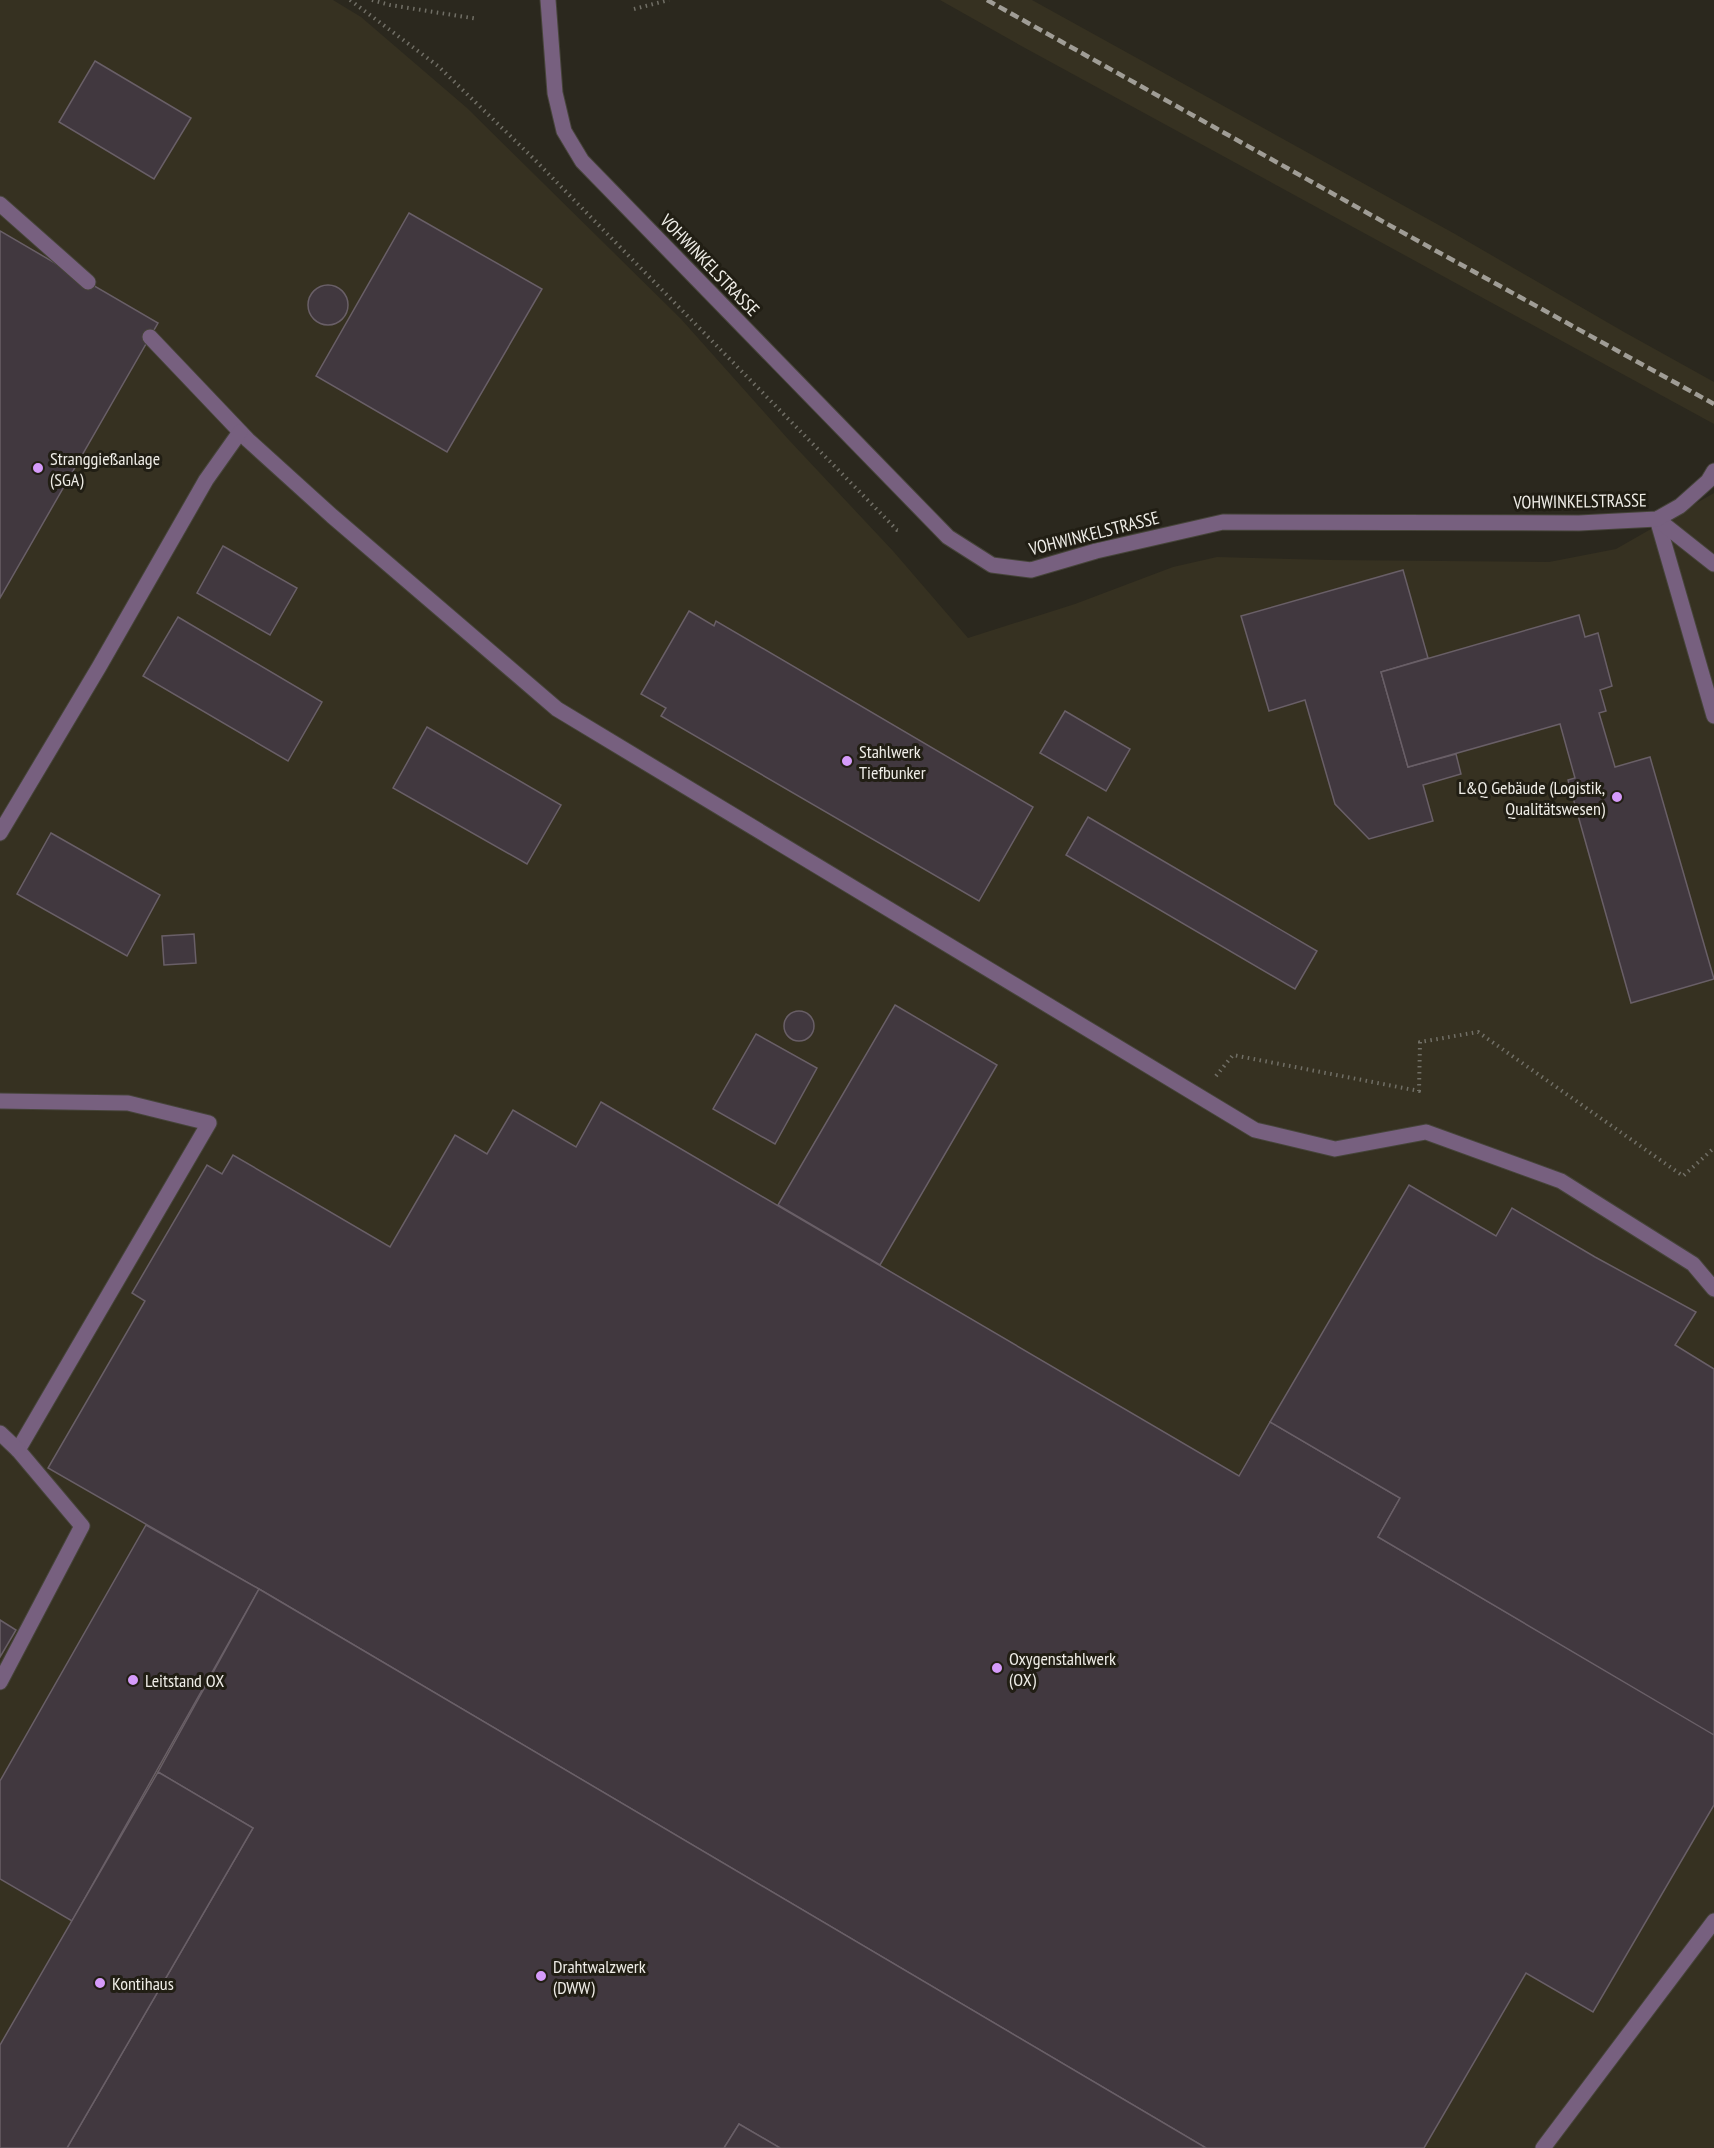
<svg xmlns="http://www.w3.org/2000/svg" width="1714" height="2148" font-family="'PT Sans Narrow',sans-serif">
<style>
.built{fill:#363121}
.building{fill:#41383f;stroke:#695f67;stroke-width:1.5}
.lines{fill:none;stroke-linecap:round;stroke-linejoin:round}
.service-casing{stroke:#46443a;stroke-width:17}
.minor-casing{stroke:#46443a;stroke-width:17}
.path{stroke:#716f66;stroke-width:4;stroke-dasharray:1.5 4.5;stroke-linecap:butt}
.service{stroke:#77607f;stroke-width:15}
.minor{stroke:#77607f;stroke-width:15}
.rail{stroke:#a09d96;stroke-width:4.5;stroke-dasharray:9 4.5;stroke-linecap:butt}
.poi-dot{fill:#d59bfa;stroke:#211e14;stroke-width:2}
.labels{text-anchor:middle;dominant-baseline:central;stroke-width:6;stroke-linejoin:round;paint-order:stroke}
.street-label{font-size:18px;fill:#efede7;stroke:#211e14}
.poi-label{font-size:18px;fill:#efede7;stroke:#211e14;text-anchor:start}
</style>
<rect width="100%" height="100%" fill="#2b281e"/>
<g class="built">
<polygon points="0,0 333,0 361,17 467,108 681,319 788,439 893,551 968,638 1075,604 1173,567 1217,557 1332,560 1549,562 1616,549 1714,493 1714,2148 0,2148"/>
<polygon points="940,0 1032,0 1455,234 1624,332 1714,382 1714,424 1025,48"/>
</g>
<g class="building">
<polygon points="95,61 191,118 154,179 59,122"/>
<polygon points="409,213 542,289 447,452 316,376"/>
<polygon points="0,231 158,323 0,598"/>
<circle cx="328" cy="305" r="20"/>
<polygon points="223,546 297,588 270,635 197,593"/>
<polygon points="1403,570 1428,658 1381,672 1408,767 1456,754 1461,774 1423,785 1433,821 1369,839 1335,804 1305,700 1269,711 1241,616"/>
<polygon points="689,611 714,626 716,621 1033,807 979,901 661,716 666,708 641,694"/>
<polygon points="1579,615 1585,637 1598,633 1612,686 1600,690 1606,711 1599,713 1615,767 1650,757 1714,979 1631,1003 1568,780 1575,778 1560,724 1408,767 1381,672"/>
<polygon points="178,617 322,702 288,761 143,676"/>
<polygon points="1065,711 1130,749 1106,791 1040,753"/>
<polygon points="427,727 561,805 527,864 393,788"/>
<polygon points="1088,817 1317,951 1295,989 1066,855"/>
<polygon points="51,833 160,895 127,956 17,894"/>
<polygon points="194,934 196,963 164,965 162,936"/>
<polygon points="895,1005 997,1065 880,1265 778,1205"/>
<circle cx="799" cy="1026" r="15"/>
<polygon points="756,1034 817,1068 775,1144 713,1109"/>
<polygon points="601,1102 1239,1476 1270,1422 1400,1498 1378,1537 1714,1734 1714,1805 1593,2012 1526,1973 1424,2148 1206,2148 259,1589 48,1468 145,1301 132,1293 207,1165 222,1174 233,1155 390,1247 455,1135 487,1154 513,1110 576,1147"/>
<polygon points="1409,1185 1496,1236 1512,1208 1595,1257 1696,1312 1675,1345 1714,1369 1714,1735 1378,1537 1400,1498 1270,1422"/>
<polygon points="146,1525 259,1589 72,1921 0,1879 0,1781"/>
<polygon points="259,1589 1206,2148 780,2148 739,2124 724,2148 67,2148 253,1828 158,1772"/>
<polygon points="0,1620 16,1630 0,1657"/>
<polygon points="158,1772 253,1828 67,2148 0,2148 0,2045"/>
<polygon points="739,2124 780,2148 724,2148"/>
</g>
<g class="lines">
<defs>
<g id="service">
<polyline points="0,204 88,282"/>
<polyline points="150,337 248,440 332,516 557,709 1255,1130 1335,1149 1426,1132 1561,1181 1693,1264 1714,1289"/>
<polyline points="1657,519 1714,716"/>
<polyline points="1657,519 1714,564"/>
<polyline points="0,833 99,667 206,480 240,432"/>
<polyline points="0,1101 128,1103 209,1123 18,1450"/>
<polyline points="0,1433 18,1450 82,1526 0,1682"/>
<polyline points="1543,2148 1714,1921"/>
</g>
<polyline id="minor" points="548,0 555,93 564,131 582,161 948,537 992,565 1031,570 1096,551 1223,522 1579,523 1657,519 1680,506 1708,481 1714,471"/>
</defs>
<use href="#service" class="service-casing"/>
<use href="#minor" class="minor-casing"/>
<g class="path">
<polyline points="350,0 438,66 532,157 897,530 902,531"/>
<polyline points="372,0 390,5 478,19"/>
<polyline points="634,9 669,0"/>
<polyline points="1216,1076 1233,1055 1419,1091 1420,1042 1478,1032 1683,1176 1714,1148"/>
</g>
<use href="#service" class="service"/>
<use href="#minor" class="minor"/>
<polyline class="rail" points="987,0 1362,210 1714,404"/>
</g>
<g class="poi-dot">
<circle cx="38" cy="468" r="6"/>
<circle cx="847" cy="761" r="6"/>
<circle cx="1617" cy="797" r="6"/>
<circle cx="997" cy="1668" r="6"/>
<circle cx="133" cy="1680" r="6"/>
<circle cx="541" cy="1976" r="6"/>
<circle cx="100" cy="1983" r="6"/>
</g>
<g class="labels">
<g class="street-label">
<text transform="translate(710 265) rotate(46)">VOHWINKELSTRASSE</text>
<text transform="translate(1580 501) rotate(-1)">VOHWINKELSTRASSE</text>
<text transform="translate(1094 533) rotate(-14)">VOHWINKELSTRASSE</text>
</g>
<g class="poi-label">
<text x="50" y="458">Stranggießanlage<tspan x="50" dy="21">(SGA)</tspan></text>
<text x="859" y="751">Stahlwerk<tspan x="859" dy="21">Tiefbunker</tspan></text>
<text x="1605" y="787" text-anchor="end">L&amp;Q Gebäude (Logistik,<tspan x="1605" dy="21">Qualitätswesen)</tspan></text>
<text x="1009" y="1658">Oxygenstahlwerk<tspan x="1009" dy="21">(OX)</tspan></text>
<text x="145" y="1680">Leitstand OX</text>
<text x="553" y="1966">Drahtwalzwerk<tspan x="553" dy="21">(DWW)</tspan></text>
<text x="112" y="1983">Kontihaus</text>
</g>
</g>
</svg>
